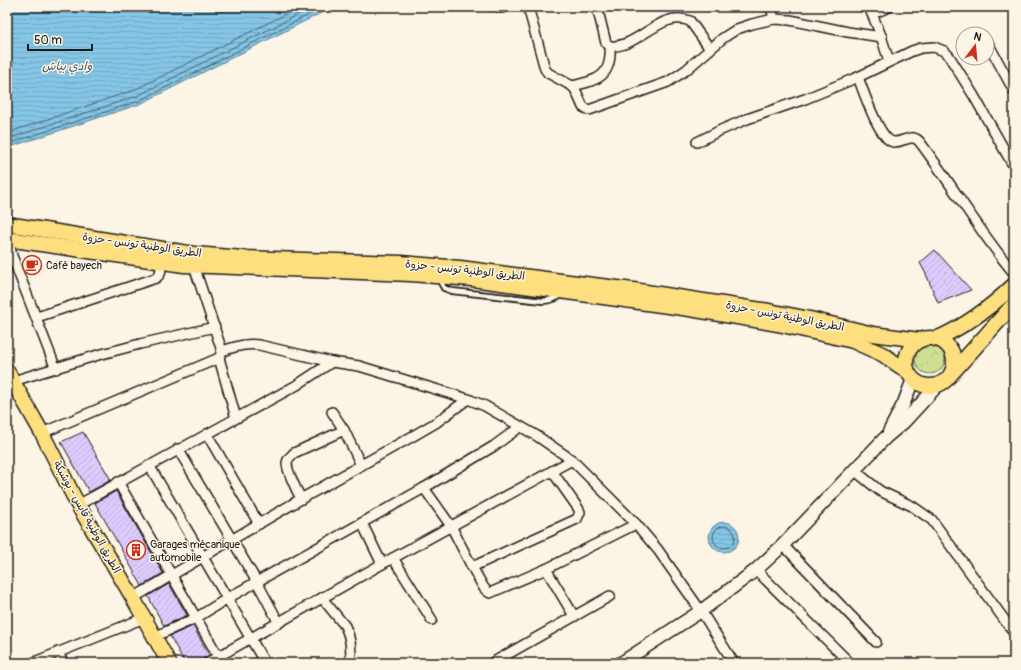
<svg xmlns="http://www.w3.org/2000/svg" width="1021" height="670" font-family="Pangolin,'Playpen Sans Arabic',sans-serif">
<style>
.forest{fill:url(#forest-crowns);stroke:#747e58}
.water{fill:url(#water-rules);stroke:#5b8295}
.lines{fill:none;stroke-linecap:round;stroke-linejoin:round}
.shore{stroke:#46606d;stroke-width:1}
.building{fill:url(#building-hatch);stroke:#1c1c1c}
.lane-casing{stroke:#1c1c1c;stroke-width:8}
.street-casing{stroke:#1c1c1c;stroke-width:12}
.secondary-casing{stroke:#1c1c1c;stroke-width:15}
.primary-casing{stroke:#1c1c1c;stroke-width:17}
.lane{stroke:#fcf5e5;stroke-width:4.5}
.street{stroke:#fcf5e5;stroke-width:9}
.secondary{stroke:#fcf5e5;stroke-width:12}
.primary{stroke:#fedf80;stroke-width:14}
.labels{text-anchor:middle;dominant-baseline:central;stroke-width:3;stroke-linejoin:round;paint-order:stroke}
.street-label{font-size:11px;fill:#1c1c1c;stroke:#fcf5e5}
.poi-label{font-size:11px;fill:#1c1c1c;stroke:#fcf5e5;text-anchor:start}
.water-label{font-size:12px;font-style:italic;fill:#415863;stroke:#fcf5e5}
</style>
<defs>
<pattern id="forest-crowns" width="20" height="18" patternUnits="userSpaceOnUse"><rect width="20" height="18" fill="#cddf93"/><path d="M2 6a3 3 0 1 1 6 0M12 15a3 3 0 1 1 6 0" fill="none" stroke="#afbf7e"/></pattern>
<pattern id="water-rules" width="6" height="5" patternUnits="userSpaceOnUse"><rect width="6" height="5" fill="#85c6e6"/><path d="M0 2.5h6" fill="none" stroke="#72aac5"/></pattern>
<pattern id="building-hatch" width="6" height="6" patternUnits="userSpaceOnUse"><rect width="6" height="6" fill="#ddccfe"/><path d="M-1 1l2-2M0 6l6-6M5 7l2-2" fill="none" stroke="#bdafd9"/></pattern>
</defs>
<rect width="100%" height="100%" fill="#fcf5e5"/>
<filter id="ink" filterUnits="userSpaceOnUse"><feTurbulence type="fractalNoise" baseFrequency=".025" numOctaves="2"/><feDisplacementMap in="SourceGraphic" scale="8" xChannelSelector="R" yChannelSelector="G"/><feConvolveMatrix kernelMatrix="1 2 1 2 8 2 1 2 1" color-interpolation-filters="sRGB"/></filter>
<g filter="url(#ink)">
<circle class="forest" cx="930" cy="359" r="15"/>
<g class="water">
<polygon points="7,7 333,7 140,104 7,148"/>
<circle cx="724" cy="537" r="15"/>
</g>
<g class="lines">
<g class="shore">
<polyline points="7,133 134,90 300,7"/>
<polyline points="7,139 137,96 313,7"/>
<polyline points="7,144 139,101 324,7"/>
<circle cx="724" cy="537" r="11"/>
</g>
</g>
<g class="building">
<polygon points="935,250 971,290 938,303 926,274 920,263"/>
<polygon points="83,432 111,480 89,492 61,442"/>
<polygon points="116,491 163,573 142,586 95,503"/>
<polygon points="169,584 187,615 164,626 148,596"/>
<polygon points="193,626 209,655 202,660 201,663 185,663 170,636"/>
</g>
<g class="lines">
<defs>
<path id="lane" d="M 439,279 L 444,288 L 452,291 L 543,301 C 551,300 556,299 563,294"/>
<g id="street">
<polyline points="528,7 545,69 548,73 572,86 575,89 583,107 589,110 668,82 686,70 723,38 737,29 752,24 774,19 790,20 848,32 882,37"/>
<path d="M 597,7 L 606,43 L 610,46 C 638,49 660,9 690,21 L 710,49"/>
<polyline points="771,7 774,19"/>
<polyline points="869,7 880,33 889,61"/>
<polyline points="500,8 505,7"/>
<polyline points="872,14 889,7"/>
<polyline points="989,45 1014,91"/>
<path d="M 858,77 C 863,90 879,139 893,142 C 903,143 910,133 919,141 C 952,184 979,232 1014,273"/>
<path d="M 572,86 C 598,80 612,77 610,46"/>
<polyline points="697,142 721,130 747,119 805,99 858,77 912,51 921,48 934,47 944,51 949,56 974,96 1014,167"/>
<polyline points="12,240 10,247 12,256 56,369"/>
<polyline points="194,261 194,266 222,351"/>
<polyline points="37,317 156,278 160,274 162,262"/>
<polyline points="219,358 236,418"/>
<polyline points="13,381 98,355 140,344 215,327"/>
<polyline points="332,412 344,430 361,465"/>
<path d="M 42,433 L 219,358 L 222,351 C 235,347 246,343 259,345 L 332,362 L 359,366 L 468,399 L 485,406 L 537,436 L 572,460 L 636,524 L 658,550 L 701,611 L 734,663"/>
<polyline points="207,434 259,524"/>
<polyline points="178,449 257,582 279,623"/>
<polyline points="149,465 265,663"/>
<polyline points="854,470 880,491 912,506 932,520 1014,633"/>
<polyline points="118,482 222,663"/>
<polyline points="424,488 451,526 472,567 484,588 487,591 490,593 546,569 636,524"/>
<path d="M 301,499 C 297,490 287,473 287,463 C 287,459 291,456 294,453 L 344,430"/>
<polyline points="78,505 297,385 332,362"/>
<polyline points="362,523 382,564"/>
<polyline points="783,545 876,642"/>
<polyline points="393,558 432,620"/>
<polyline points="472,567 577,519 580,512 578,508 552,471"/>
<polyline points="546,569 574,616"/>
<polyline points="756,570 850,663"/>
<polyline points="133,598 301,499 413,436 437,422 468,399"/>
<path d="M 322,598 L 345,626 C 351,638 352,650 350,663"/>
<polyline points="154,637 196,618 228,598 424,488 494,446 520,427"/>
<polyline points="58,652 63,663"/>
<polyline points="32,663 144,618"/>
<polyline points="207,663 382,564 572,460"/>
<polyline points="492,663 610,596"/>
</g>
<g id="secondary">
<polyline points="889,432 904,403 913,379"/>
<polyline points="621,663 701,611 756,570 783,545 885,438 904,422 938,385"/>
</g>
<g id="primary">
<polyline points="7,224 194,254 243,258 401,263 460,268 569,282 633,290 769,311 810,319 873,334 920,340"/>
<polyline points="7,239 184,265 411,274 472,279 690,309 778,324 853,341 882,354 907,371"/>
<circle cx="930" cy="362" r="24"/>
<path d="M 936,339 C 966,326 990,308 1014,285"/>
<polyline points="7,371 42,433 78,505 133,598 169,663"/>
<polyline points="951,374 1014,304"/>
</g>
</defs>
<use href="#lane" class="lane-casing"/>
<use href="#street" class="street-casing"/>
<use href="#secondary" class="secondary-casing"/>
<use href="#primary" class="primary-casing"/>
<use href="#lane" class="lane"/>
<use href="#street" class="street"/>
<use href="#secondary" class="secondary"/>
<use href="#primary" class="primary"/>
</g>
</g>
<defs>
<symbol id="cafe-ring" viewBox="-11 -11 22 22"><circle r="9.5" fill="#fcf5e5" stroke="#c8321e" stroke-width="1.5"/><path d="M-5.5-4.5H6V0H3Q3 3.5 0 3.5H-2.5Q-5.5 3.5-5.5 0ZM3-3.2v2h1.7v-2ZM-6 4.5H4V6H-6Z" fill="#c8321e"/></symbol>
<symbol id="building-ring" viewBox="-11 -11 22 22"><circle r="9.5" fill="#fcf5e5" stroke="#c8321e" stroke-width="1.5"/><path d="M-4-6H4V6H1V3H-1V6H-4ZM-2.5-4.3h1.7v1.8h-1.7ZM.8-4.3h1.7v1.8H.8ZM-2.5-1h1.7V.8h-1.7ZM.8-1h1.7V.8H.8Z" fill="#c8321e"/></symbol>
</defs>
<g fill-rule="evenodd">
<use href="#cafe-ring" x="21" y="254" width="22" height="22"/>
<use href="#building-ring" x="125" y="539" width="22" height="22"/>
</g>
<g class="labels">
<g class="street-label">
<text transform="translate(142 245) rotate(8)">الطريق الوطنية تونس - حزوة</text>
<text transform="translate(465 270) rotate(6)">الطريق الوطنية تونس - حزوة</text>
<text transform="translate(785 316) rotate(11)">الطريق الوطنية تونس - حزوة</text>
<text transform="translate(87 517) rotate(61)">الطريق الوطنية قابس - بوشبكة</text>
</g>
<g class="poi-label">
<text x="46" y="265">Café bayech</text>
<text x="150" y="544">Garages mécanique<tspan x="150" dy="13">automobile</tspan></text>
</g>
<g class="water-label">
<text x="67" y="66">وادي بياش</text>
</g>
</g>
<rect width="1021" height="670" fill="none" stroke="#fcf5e5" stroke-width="24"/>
<rect x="12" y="12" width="997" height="646" fill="none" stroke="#1c1c1c" stroke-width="1.5" filter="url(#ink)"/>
<g transform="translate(975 46) rotate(16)"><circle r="19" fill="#fcf5e5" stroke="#a29e95"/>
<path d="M0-3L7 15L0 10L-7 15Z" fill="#c8321e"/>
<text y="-6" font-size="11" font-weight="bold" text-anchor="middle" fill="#1c1c1c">N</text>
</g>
<path d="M28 44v6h64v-6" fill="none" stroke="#1c1c1c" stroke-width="2"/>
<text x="34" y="44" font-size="12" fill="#1c1c1c" stroke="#fcf5e5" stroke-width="3" paint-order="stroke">50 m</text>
</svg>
